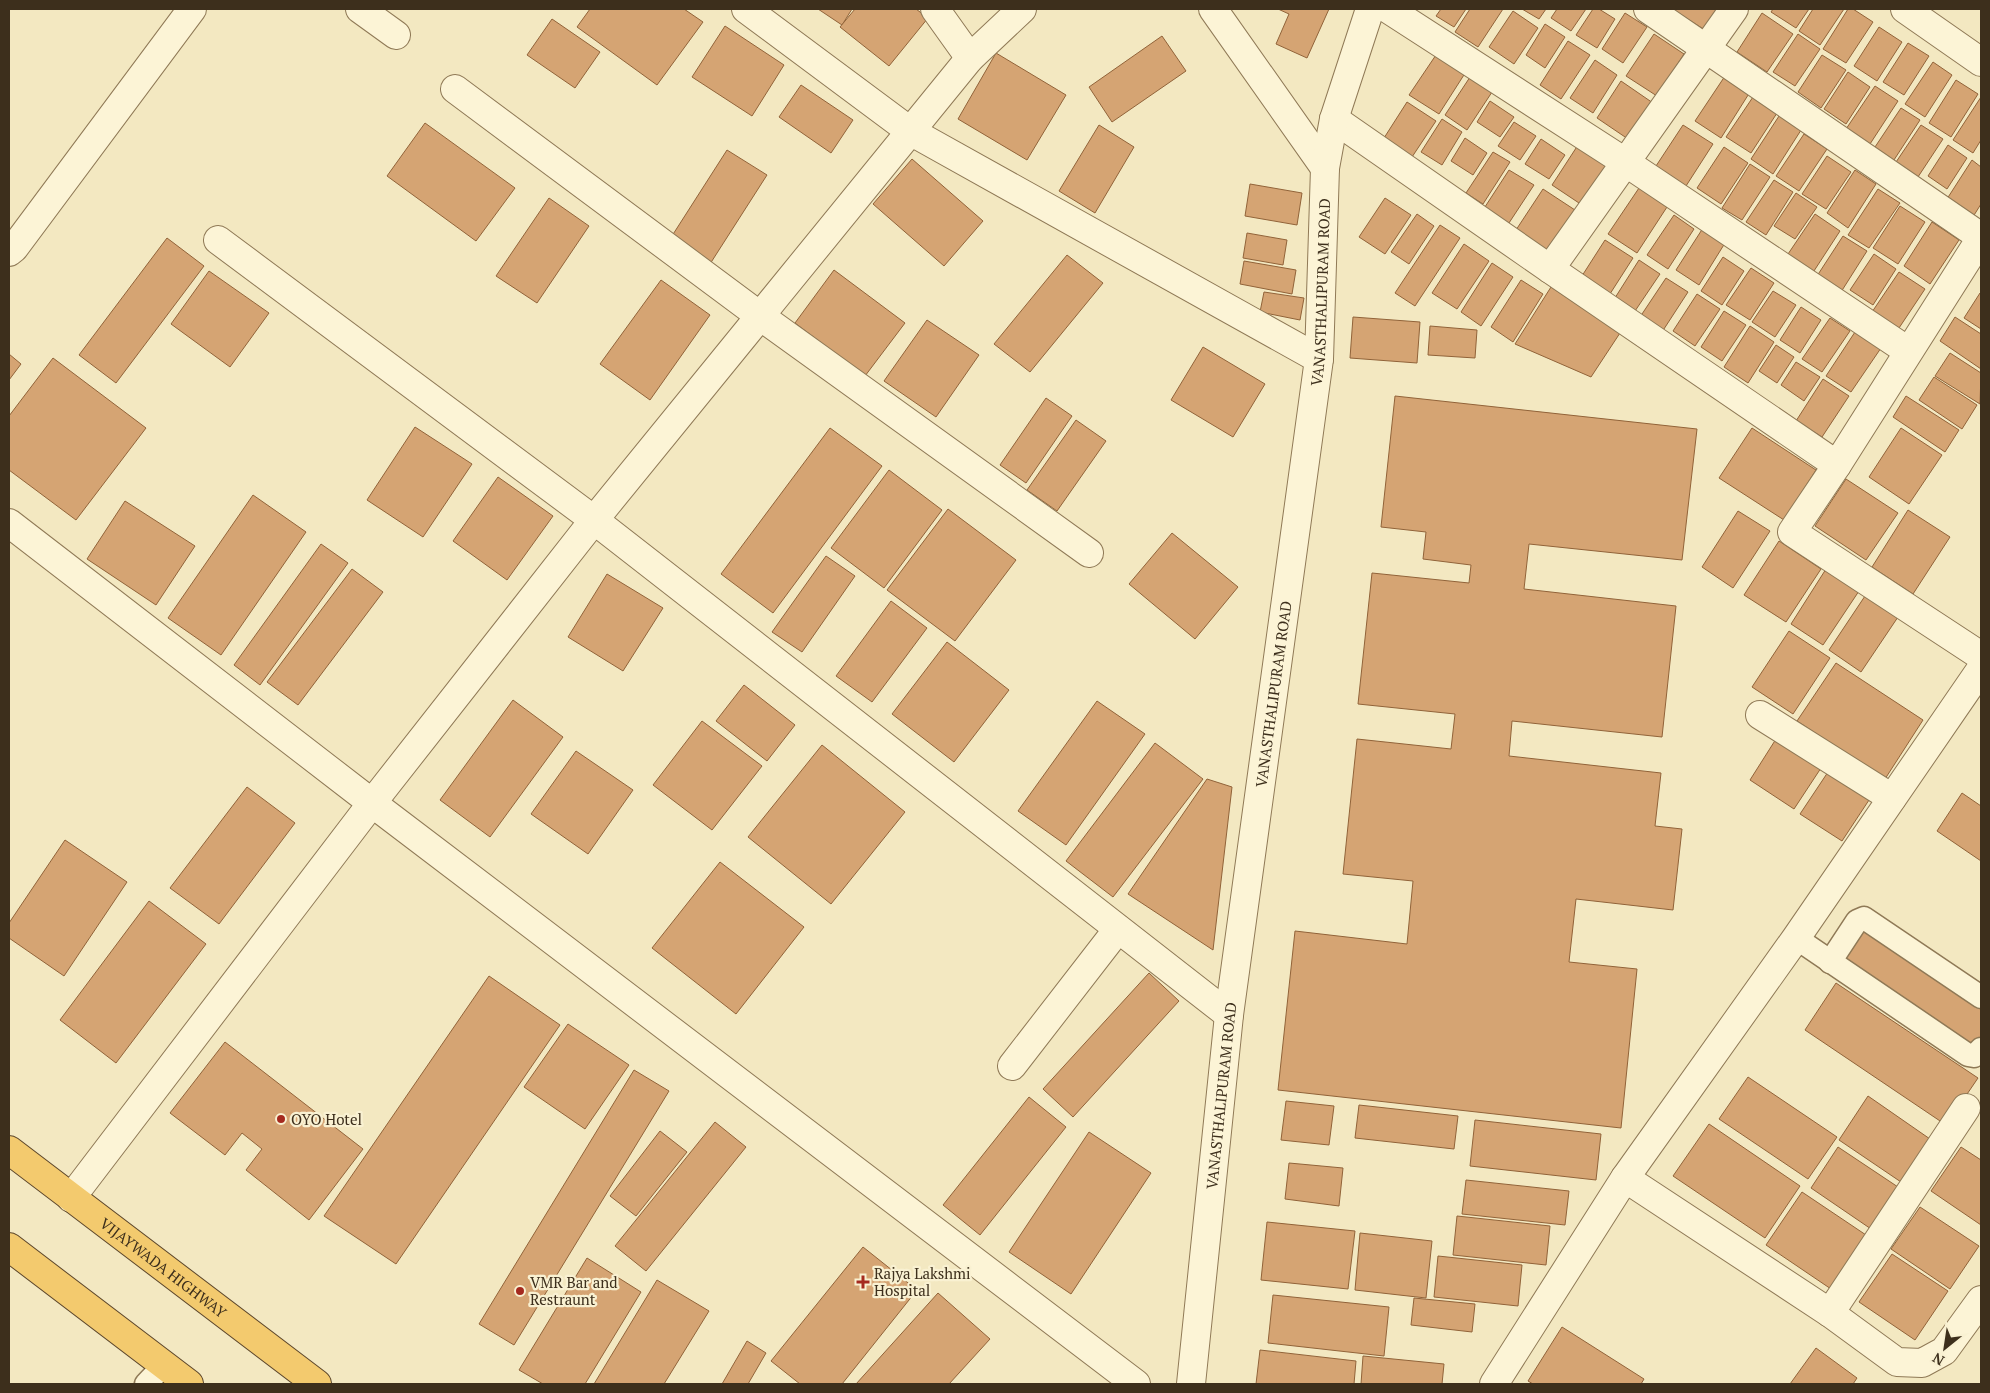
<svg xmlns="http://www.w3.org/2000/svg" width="1990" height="1393" font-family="'PT Serif',serif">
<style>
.building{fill:#d5a473;stroke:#916339}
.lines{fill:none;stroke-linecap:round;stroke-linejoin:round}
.service-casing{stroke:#8f7956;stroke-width:25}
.minor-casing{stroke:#8f7956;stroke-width:30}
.tertiary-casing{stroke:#8f7956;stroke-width:30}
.trunk-casing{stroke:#5c462b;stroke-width:30}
.service{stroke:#fcf4d6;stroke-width:22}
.minor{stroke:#fcf4d6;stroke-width:28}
.tertiary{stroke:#fcf4d6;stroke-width:28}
.trunk{stroke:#f3ca6e;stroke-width:28}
.poi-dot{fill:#a52a1f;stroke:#f9f1d2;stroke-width:2}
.labels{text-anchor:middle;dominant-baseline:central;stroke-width:4.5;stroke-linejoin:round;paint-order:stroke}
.street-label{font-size:15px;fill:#3d2f1c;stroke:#f9f1d2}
.poi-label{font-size:15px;fill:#3d2f1c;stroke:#f9f1d2;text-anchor:start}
</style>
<rect width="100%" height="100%" fill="#f3e8c1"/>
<g class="building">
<polygon points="590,9 684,9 703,22 657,85 577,27"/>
<polygon points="818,9 852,9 842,25"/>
<polygon points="855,9 916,9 928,18 889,66 840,27"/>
<polygon points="1278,9 1329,9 1307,58 1276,44 1289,14"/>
<polygon points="1441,9 1466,9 1454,27 1436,16"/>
<polygon points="1470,9 1503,9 1478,47 1455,32"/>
<polygon points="1522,9 1546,9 1539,19"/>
<polygon points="1557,9 1586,9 1571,31 1551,18"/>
<polygon points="1593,9 1599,9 1615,19 1597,48 1576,35"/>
<polygon points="1672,9 1719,9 1705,30"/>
<polygon points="1773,9 1809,9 1796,28 1771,12"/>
<polygon points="1813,9 1844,9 1820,45 1799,31"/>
<polygon points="1848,9 1853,9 1873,22 1846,63 1823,49"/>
<polygon points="1513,11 1538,28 1514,64 1489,47"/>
<polygon points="1625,13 1647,27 1623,63 1602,49"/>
<polygon points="1762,13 1793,34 1767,72 1737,52"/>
<polygon points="552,19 600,52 575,88 527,55"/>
<polygon points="1545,24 1565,37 1545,68 1526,55"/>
<polygon points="725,26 784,65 752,116 692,77"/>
<polygon points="1879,27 1902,42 1877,81 1854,66"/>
<polygon points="1654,34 1684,54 1657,96 1626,76"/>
<polygon points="1798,34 1820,49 1795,86 1773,72"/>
<polygon points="1162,36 1186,71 1112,122 1089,87"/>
<polygon points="1568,41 1590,55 1561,99 1540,85"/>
<polygon points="1908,43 1929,56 1904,95 1883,82"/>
<polygon points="1440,49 1469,67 1439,114 1409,95"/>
<polygon points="996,53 1066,95 1027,160 958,119"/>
<polygon points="1822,55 1846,70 1821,108 1798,92"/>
<polygon points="1595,60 1617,75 1593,113 1570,98"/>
<polygon points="1933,62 1952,75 1925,117 1905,104"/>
<polygon points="1474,71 1496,86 1467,130 1445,115"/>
<polygon points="1848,72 1870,87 1846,124 1824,109"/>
<polygon points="1725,76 1750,92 1721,138 1695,121"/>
<polygon points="1956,80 1978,94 1951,137 1929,123"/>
<polygon points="1621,81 1653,103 1628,139 1597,118"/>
<polygon points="801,85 853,120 831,153 779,117"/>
<polygon points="1875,86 1898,101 1870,144 1846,129"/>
<polygon points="1755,94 1779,110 1751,153 1726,137"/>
<polygon points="1981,97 1981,140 1973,153 1953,140"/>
<polygon points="1490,101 1514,117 1500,137 1477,122"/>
<polygon points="1407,102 1436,121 1412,157 1384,138"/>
<polygon points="1901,108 1920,120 1892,163 1873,150"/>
<polygon points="1781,113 1803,127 1773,174 1751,159"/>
<polygon points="1442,119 1462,132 1442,165 1421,152"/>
<polygon points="1514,122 1536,136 1520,160 1498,146"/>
<polygon points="425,123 515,188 476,241 387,176"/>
<polygon points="1099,125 1134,147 1095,213 1059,191"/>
<polygon points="1683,125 1713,144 1686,186 1656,166"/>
<polygon points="1921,125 1943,139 1914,183 1892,168"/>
<polygon points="1804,134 1827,149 1799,191 1776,176"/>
<polygon points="1465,138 1487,153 1473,175 1451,161"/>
<polygon points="1541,139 1565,155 1549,179 1525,164"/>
<polygon points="1578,145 1612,167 1585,207 1552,185"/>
<polygon points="1948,145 1967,158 1947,189 1928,176"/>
<polygon points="1724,147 1748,163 1721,204 1697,188"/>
<polygon points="727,150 767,175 710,264 670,239"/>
<polygon points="1493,152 1510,162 1483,204 1466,193"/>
<polygon points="1827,156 1851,172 1826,209 1802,194"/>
<polygon points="912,159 983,221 944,266 873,204"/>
<polygon points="1972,160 1981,167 1981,204 1971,220 1945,202"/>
<polygon points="1750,164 1770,177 1742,220 1722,208"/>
<polygon points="1509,170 1534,185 1505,229 1481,213"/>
<polygon points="1855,170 1876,184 1848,228 1827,213"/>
<polygon points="1774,180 1793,192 1766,235 1746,222"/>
<polygon points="1250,184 1302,193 1297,225 1245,216"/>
<polygon points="1639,188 1667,207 1637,253 1608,234"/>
<polygon points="1543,189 1575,210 1547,254 1514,233"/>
<polygon points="1878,189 1900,203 1869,248 1848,235"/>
<polygon points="1796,193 1817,207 1795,239 1774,226"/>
<polygon points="549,198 589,226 537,303 496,276"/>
<polygon points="1385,198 1411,215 1385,254 1359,237"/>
<polygon points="1900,206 1925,222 1898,264 1873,248"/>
<polygon points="1417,214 1434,226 1409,264 1391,252"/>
<polygon points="1815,214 1840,231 1812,274 1786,257"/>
<polygon points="1674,215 1694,229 1668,269 1647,255"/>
<polygon points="1932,222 1959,240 1930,284 1904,266"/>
<polygon points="1440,225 1460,238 1415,306 1395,293"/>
<polygon points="1703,228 1725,243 1699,285 1676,270"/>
<polygon points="1247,233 1287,240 1283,265 1243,258"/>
<polygon points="1843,236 1867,251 1841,292 1817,276"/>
<polygon points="167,238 204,266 116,383 79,355"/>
<polygon points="1605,240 1633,258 1608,297 1580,279"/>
<polygon points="1464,244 1489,261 1457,309 1432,293"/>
<polygon points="1874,254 1896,269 1873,305 1850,290"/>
<polygon points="1067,255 1103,283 1030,372 994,344"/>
<polygon points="1723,257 1744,271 1722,305 1701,291"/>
<polygon points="1639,260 1660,274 1633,314 1613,301"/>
<polygon points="1244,261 1296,270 1292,294 1240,284"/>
<polygon points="1492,263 1513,277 1481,326 1461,312"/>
<polygon points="1751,268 1774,283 1750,320 1726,305"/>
<polygon points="834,270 905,323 865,376 795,323"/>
<polygon points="209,271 269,313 230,367 171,324"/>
<polygon points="1899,272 1925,289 1899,328 1872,312"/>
<polygon points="1666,278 1688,292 1662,332 1640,317"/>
<polygon points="661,280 710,315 650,400 600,364"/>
<polygon points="1521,280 1543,294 1513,342 1491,327"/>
<polygon points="1551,287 1620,333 1591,377 1515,344"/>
<polygon points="1773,291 1796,305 1775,337 1752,322"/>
<polygon points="1264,292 1304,298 1300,320 1260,312"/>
<polygon points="1980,293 1981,294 1981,329 1964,318"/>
<polygon points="1697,294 1720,309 1695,346 1673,331"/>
<polygon points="1801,307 1821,320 1800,353 1780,340"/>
<polygon points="1724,311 1746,325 1722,361 1701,347"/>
<polygon points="1353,317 1420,322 1417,363 1350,358"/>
<polygon points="1955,317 1981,334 1981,369 1940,341"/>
<polygon points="1830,318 1850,331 1822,372 1802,359"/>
<polygon points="927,320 979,355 936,417 884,381"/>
<polygon points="1430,326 1477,330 1475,358 1428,355"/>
<polygon points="1750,326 1774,342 1748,383 1724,367"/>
<polygon points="1855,332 1881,348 1851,392 1826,376"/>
<polygon points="1776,345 1794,357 1777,383 1759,371"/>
<polygon points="1203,347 1265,384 1233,437 1171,400"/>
<polygon points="1950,353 1981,373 1980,404 1935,376"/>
<polygon points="9,354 21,364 9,380"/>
<polygon points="53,358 146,428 76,520 9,470 9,416"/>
<polygon points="1796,362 1820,377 1804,401 1781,385"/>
<polygon points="1934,377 1977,405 1962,429 1919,400"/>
<polygon points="1823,379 1849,396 1822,437 1796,421"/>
<polygon points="1395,396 1697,429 1682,560 1529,544 1524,589 1676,606 1662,737 1512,721 1509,756 1661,773 1655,826 1682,829 1673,910 1576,899 1569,962 1637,969 1621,1128 1278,1090 1295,931 1407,944 1413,881 1343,874 1357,739 1451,749 1455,714 1358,704 1372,573 1469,583 1471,565 1423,559 1426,532 1381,527"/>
<polygon points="1906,396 1959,430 1945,452 1893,417"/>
<polygon points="1046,398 1072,416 1026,483 1000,465"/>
<polygon points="1076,420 1106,441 1057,511 1027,490"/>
<polygon points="415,427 472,464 423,537 367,500"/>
<polygon points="830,428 882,466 773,613 721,574"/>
<polygon points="1752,428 1816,470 1784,520 1719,478"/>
<polygon points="1901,428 1942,455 1909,504 1869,477"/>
<polygon points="889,470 942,510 884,588 831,548"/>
<polygon points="498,477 553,516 507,580 453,541"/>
<polygon points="1846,479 1898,513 1866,560 1815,526"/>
<polygon points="253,495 306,532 221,655 168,618"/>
<polygon points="125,501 195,546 156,605 87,559"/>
<polygon points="948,509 1016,560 955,641 887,590"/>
<polygon points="1908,510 1950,537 1913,594 1872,567"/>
<polygon points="1738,511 1770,531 1733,588 1702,567"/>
<polygon points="1172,533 1238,587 1195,639 1129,584"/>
<polygon points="1779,541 1821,569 1786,622 1744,595"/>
<polygon points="321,544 348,563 260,685 234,665"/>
<polygon points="826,556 855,576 802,652 772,632"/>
<polygon points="352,569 383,592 298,705 267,682"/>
<polygon points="1826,569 1859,591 1823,645 1791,624"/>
<polygon points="607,574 663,608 623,671 568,637"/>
<polygon points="1865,596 1898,617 1861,672 1829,650"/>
<polygon points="891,601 927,628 872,702 836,676"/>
<polygon points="1789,631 1830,658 1793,714 1752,687"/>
<polygon points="947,642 1009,690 954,762 892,714"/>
<polygon points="1836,663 1923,720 1885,779 1797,721"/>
<polygon points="744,685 795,725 767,761 716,721"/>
<polygon points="513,700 563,737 490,837 440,800"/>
<polygon points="1097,701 1145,734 1066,845 1018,811"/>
<polygon points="702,721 762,766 712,830 653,785"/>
<polygon points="1776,739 1821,768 1794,809 1750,780"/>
<polygon points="1155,743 1203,779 1113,897 1066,861"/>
<polygon points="822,745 905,812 831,904 748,837"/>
<polygon points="576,751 633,790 588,854 531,814"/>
<polygon points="1830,769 1871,797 1842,841 1800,814"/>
<polygon points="1207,779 1232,787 1213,950 1128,894"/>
<polygon points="247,787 295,823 219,924 170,888"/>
<polygon points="1962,793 1981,806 1981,861 1937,831"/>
<polygon points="65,840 127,882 64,976 9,938 9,923"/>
<polygon points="720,862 804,927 736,1014 652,948"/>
<polygon points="149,901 206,944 116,1063 60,1020"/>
<polygon points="1860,926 1981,1007 1981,1041 1973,1053 1835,961"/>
<polygon points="1149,973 1179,1001 1073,1117 1043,1089"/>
<polygon points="489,976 560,1025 396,1264 324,1216"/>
<polygon points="1836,983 1978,1078 1946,1125 1805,1030"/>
<polygon points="568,1024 629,1065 585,1129 524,1087"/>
<polygon points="225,1042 363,1149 309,1220 246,1170 262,1149 242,1133 225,1155 170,1113"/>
<polygon points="634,1070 669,1091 514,1345 479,1324"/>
<polygon points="1748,1077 1837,1137 1808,1179 1719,1119"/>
<polygon points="1868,1096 1930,1139 1901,1182 1839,1140"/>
<polygon points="1029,1097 1066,1127 980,1235 943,1205"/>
<polygon points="1286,1101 1334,1106 1329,1145 1281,1140"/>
<polygon points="1359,1105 1458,1116 1454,1149 1355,1138"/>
<polygon points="1475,1120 1601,1134 1596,1180 1470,1166"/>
<polygon points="715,1122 746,1147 646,1271 615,1246"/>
<polygon points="1709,1124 1800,1186 1765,1238 1673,1176"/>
<polygon points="660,1131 687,1152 636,1216 610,1196"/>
<polygon points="1089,1132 1151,1173 1071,1294 1009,1252"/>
<polygon points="1838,1147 1901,1189 1874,1231 1811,1188"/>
<polygon points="1961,1147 1981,1160 1981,1225 1931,1191"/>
<polygon points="1289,1163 1343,1168 1339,1206 1285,1199"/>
<polygon points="1466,1180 1569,1191 1565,1225 1462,1214"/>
<polygon points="1802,1192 1869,1237 1834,1291 1766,1245"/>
<polygon points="1920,1207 1979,1246 1950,1289 1891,1249"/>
<polygon points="1457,1216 1550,1226 1546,1265 1453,1255"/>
<polygon points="1267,1222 1355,1231 1348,1289 1261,1280"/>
<polygon points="1360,1233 1432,1241 1426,1298 1355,1290"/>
<polygon points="863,1247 917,1290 842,1384 800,1384 771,1361"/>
<polygon points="1892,1254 1948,1291 1915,1340 1859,1302"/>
<polygon points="1438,1256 1522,1265 1518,1306 1434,1297"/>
<polygon points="587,1258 641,1292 585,1384 543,1384 519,1370"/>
<polygon points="657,1280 709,1311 664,1384 594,1384"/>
<polygon points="938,1293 990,1339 949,1384 856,1384"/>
<polygon points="1273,1295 1389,1307 1384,1356 1268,1343"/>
<polygon points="1414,1298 1475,1304 1472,1332 1411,1325"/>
<polygon points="1562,1327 1644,1379 1641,1384 1533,1384 1528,1381"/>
<polygon points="747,1341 766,1353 748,1384 722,1384"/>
<polygon points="1816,1348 1857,1378 1853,1384 1790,1384"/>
<polygon points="1260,1350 1356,1361 1354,1384 1256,1384"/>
<polygon points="1363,1356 1444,1364 1442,1384 1361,1384"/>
</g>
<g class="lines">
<defs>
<g id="service">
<polyline points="1796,938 1968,1055 1974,1056 1981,1049"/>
<polyline points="1830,962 1857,921 1864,918 1981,997"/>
<polyline points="146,1384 164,1365"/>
</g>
<g id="minor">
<polyline points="360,9 396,35"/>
<polyline points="746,9 910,131 1319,359"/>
<polyline points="935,9 970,58"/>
<polyline points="1213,9 1325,168"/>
<polyline points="1388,9 1625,162 1908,351"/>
<polyline points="1648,9 1981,237"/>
<polyline points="1905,9 1981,62"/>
<polyline points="455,89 760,316 1089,553"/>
<polyline points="1334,119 1550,269 1837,465 1981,238"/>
<polyline points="218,240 594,520 1229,1015"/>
<polyline points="9,252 14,248 192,9"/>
<polyline points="1550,269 1734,9"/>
<polyline points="1837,465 1792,532 1981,656"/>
<polyline points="9,523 372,803 1136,1384"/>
<polyline points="1760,715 1892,798"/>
<polyline points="1012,1066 1118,929"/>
<polyline points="1625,1178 1830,1313 1897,1362 1922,1363 1944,1351 1981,1300"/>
<polyline points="71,1198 372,803 594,520 970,58 1022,9"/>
<polyline points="1830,1313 1966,1108"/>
<polyline points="1494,1384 1625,1178 1796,938 1981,669"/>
</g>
<g id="tertiary">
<path id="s1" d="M 1191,1384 L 1229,1015 L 1319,359 L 1325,168 L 1334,119 L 1370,9"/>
</g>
<g id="trunk">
<path id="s2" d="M 9,1150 L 317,1384"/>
<polyline points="9,1247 189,1384"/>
</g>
</defs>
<use href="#service" class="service-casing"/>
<use href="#minor" class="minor-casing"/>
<use href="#tertiary" class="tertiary-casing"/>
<use href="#trunk" class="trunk-casing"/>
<use href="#service" class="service"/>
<use href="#minor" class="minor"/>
<use href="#tertiary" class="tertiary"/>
<use href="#trunk" class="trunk"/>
</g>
<g class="poi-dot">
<circle cx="281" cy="1119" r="5"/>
<path d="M860.5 1274.5h5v5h5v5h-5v5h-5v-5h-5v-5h5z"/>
<circle cx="520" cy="1291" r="5"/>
</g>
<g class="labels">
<g class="street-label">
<text stroke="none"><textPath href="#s1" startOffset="1100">VANASTHALIPURAM ROAD</textPath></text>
<text stroke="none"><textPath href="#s1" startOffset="695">VANASTHALIPURAM ROAD</textPath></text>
<text stroke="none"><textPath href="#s1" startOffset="290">VANASTHALIPURAM ROAD</textPath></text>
<text stroke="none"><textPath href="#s2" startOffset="194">VIJAYWADA HIGHWAY</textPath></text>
</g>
<g class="poi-label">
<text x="291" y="1119">OYO Hotel</text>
<text x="874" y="1273">Rajya Lakshmi<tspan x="874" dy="17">Hospital</tspan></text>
<text x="530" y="1282">VMR Bar and<tspan x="530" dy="17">Restraunt</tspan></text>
</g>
</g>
<rect width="1990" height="1393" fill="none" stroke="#3d2f1c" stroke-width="20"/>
<g transform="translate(1945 1348) rotate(210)" stroke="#f9f1d2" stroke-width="4" paint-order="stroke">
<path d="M0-4L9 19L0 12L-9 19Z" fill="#3d2f1c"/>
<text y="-8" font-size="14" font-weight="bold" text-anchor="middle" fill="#3d2f1c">N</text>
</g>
</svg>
